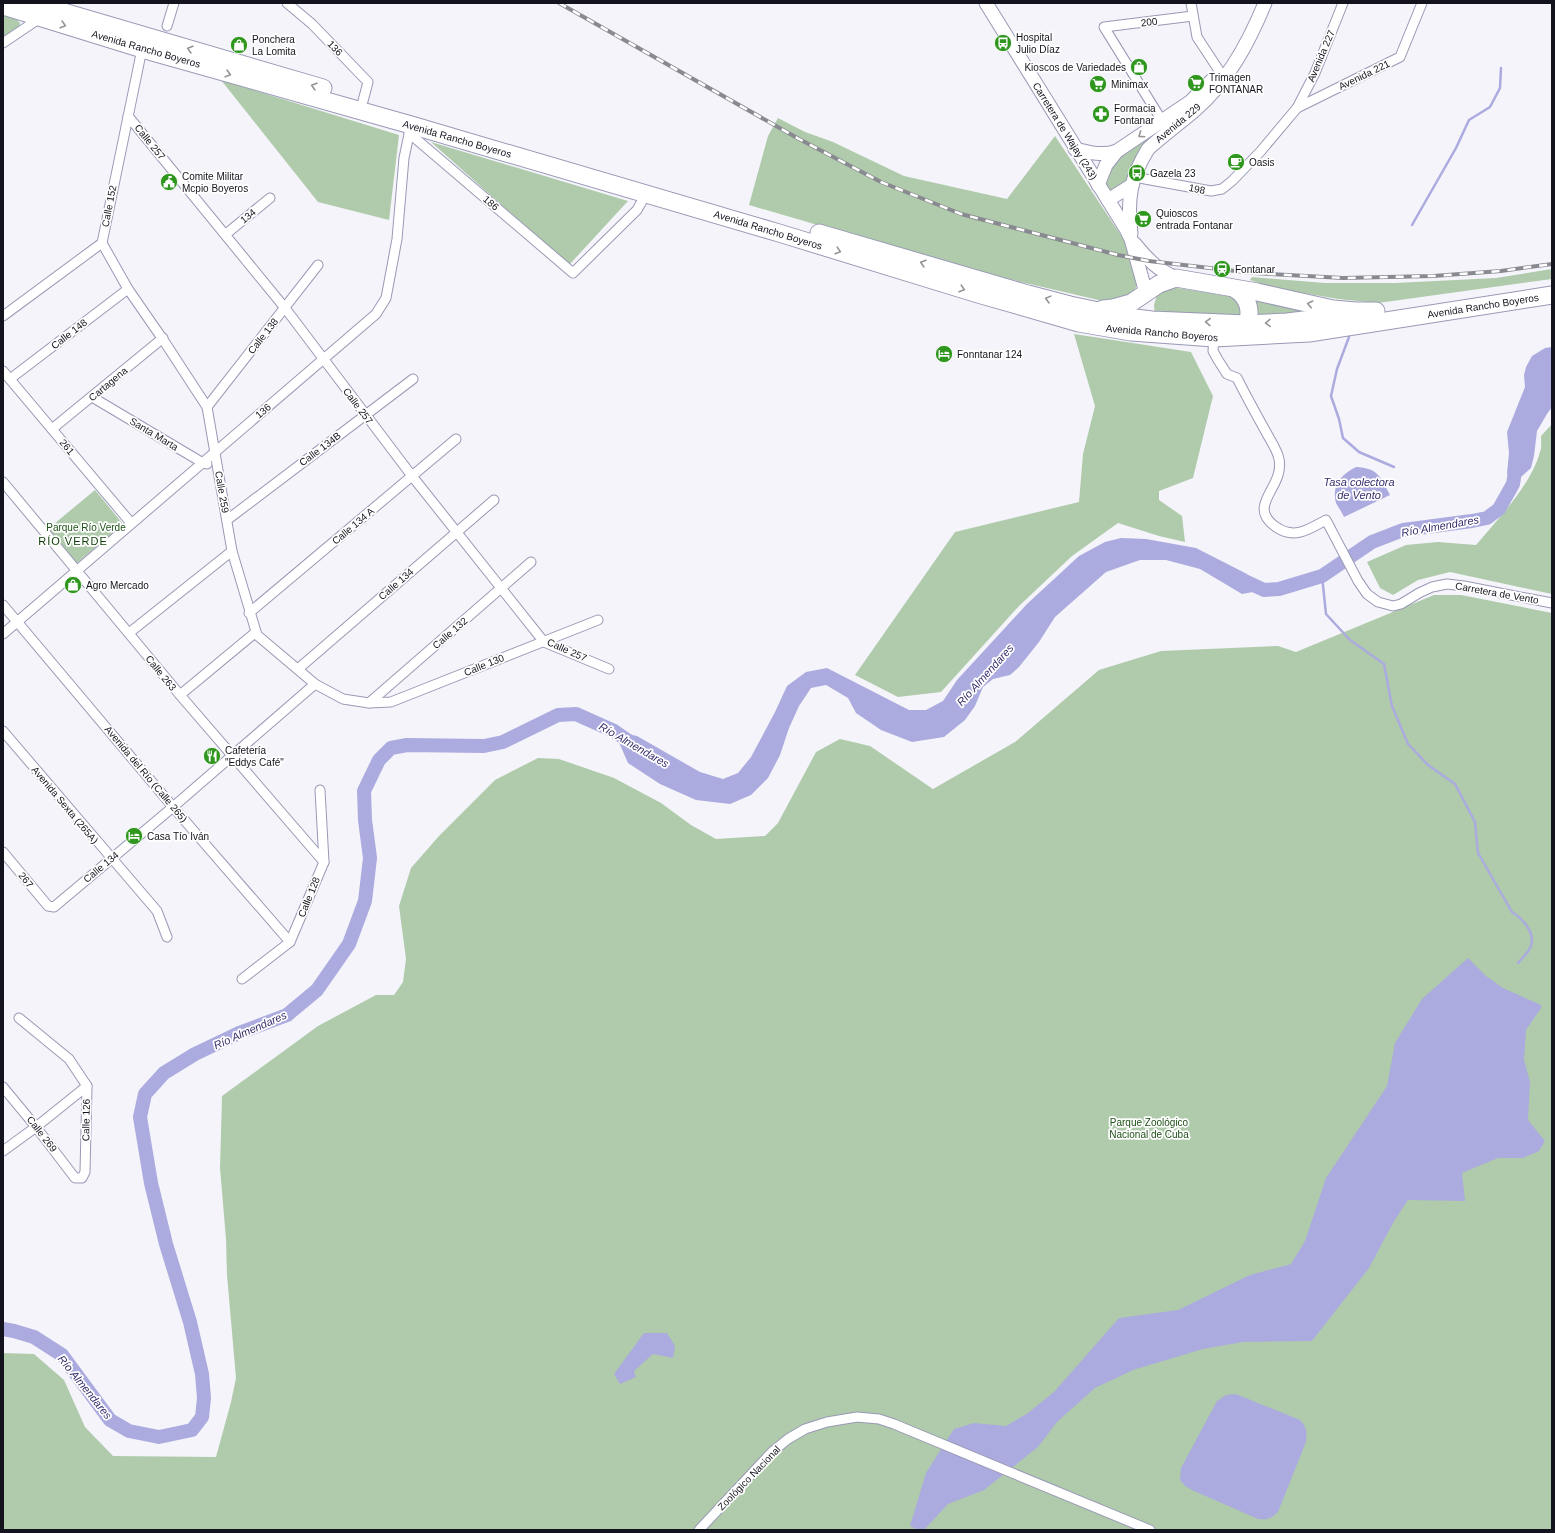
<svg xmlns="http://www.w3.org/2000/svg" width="1555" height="1533" font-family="Helvetica,sans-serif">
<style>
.green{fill:#afcbab}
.water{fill:#acabdf}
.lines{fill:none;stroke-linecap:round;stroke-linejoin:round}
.stream{stroke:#acabdf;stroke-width:2.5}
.river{stroke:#acabdf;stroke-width:14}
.street-casing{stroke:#9999b6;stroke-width:11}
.secondary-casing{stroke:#9999b6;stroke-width:15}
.highway-casing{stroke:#9999b6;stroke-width:19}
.street{stroke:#fff;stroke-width:9}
.secondary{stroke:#fff;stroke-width:13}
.highway{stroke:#fff;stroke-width:17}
.rail-casing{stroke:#898991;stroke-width:4}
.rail{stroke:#fff;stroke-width:2.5;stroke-dasharray:8;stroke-linecap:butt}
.oneway{stroke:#959599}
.labels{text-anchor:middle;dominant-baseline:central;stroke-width:3.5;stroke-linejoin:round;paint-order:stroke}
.street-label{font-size:10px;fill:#13131d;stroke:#fff}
.poi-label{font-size:10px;fill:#13131d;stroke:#fff;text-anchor:start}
.park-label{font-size:10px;fill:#1d5016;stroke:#fff}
.water-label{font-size:11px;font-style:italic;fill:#352d6b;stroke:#fff}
.neighbourhood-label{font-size:11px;letter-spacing:1px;fill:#093c02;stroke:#fff}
</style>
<rect width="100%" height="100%" fill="#f4f4fa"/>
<g class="green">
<polygon points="3,14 14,17 20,23 19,29 3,39"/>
<polygon points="221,80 399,135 389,220 318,202"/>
<polygon points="778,118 805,132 833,142 904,176 1007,199 1055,136 1128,246 1138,283 1134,291 1127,296 1107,302 975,271 749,205 768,136"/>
<polygon points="1157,131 1158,133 1131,168 1126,182 1113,192 1108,188 1105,182 1115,157"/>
<polygon points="431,142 628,201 569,265"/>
<polygon points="1552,269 1552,279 1378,303 1338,299 1274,288 1250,280 1252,277 1325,283 1395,283 1496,278"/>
<polygon points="1172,287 1233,297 1239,302 1243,317 1155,316 1154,305 1157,295"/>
<polygon points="1251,299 1310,310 1256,320"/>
<polygon points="1074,334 1191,352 1213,396 1193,478 1159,491 1159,500 1182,516 1185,542 1159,536 1118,523 1072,556 1019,606 941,692 898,697 855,675 955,532 1079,502 1083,454 1095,406"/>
<path d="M 1552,424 L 1552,594 L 1450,572 L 1418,580 L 1393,595 L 1380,588 L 1367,562 L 1406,545 L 1438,542 L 1476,545 C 1498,519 1531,485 1540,452 C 1542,447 1541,441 1541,436 Z"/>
<polygon points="95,490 123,524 77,563 48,529"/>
<polygon points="1434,595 1461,595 1552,613 1552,1530 3,1530 3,1353 34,1354 64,1380 85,1427 113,1456 216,1457 231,1402 236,1378 227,1275 226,1239 220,1168 222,1096 318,1026 376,995 394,995 403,982 406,959 399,906 411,868 439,836 495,780 538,758 559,759 614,778 661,803 691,825 716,839 765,836 778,823 816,752 840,739 870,746 933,789 1015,742 1099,670 1161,651 1278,646 1296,652"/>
</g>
<g class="water">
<polygon points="1552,347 1552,407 1547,414 1537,431 1534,456 1531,468 1513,484 1507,473 1509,453 1507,432 1525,387 1524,375 1526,367 1532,356 1545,348"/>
<path d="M 1356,467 C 1378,468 1381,477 1390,495 L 1344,517 C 1342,512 1338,507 1336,503 C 1331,485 1342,474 1356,467 Z"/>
<polygon points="1121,538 1146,539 1196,548 1247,574 1264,590 1242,594 1200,569 1166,560 1140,560 1106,572 1055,617 1039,642 1019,667 1010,675 993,679 983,687 975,706 965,720 944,737 912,742 881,730 856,713 848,698 826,685 811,688 799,706 789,728 780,755 768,778 751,795 730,804 696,800 660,784 628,763 614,731 637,736 700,772 723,779 738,773 751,757 775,712 787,686 806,672 827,668 909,710 926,710 943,701 957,680 1027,604 1079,556 1105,542"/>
<polygon points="1468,958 1486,976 1503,988 1541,1005 1541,1008 1526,1030 1524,1060 1530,1082 1528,1120 1545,1141 1539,1151 1523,1158 1498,1158 1462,1173 1465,1201 1408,1200 1393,1223 1369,1268 1312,1341 1243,1342 1203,1349 1133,1370 1095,1388 1057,1422 1038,1447 984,1490 948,1504 924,1530 918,1530 910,1526 926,1473 954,1429 974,1423 1006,1426 1028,1413 1054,1392 1119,1318 1178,1310 1250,1275 1291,1264 1305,1241 1326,1178 1387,1086 1395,1043 1422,999"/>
<polygon points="644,1333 667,1333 675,1346 673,1358 653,1354 634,1371 636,1377 620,1384 614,1374"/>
<path d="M 1236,1394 L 1300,1420 C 1307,1427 1307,1433 1306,1442 L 1278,1512 C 1271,1519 1267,1520 1258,1519 L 1192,1490 L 1185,1486 L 1180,1480 L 1181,1468 L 1217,1401 L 1226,1395 Z"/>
</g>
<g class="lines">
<g class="stream">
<polyline points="1412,225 1456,148 1469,120 1490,107 1500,88 1501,68"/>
<polyline points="1349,337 1337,369 1331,396 1339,419 1343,438 1359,452 1394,467"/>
<path d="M 1322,576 L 1326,614 L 1350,640 L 1384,664 L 1392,706 L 1408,744 L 1428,765 L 1455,784 L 1475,822 L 1478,853 L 1512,912 C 1523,919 1537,934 1530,948 C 1528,953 1522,958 1518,963"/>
</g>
<g class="river">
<polyline points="1247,582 1264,590 1279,589 1322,576 1372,542 1403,530 1472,521 1487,518 1499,509 1513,484 1516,465"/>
<polyline points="3,1329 14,1331 34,1337 62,1355 110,1420 129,1431 159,1437 192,1430 202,1417 204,1398 202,1374 190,1322 166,1244 151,1183 140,1117 145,1094 164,1073 195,1054 239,1033 287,1015 317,990 349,944 365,901 370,858 365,820 364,791 379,760 391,748 407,745 484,746 503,742 558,715 576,714 614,731 630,742"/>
</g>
<defs>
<g id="street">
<polyline points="287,3 312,24 368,82 363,101"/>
<polyline points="1191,3 1197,37 1220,72 1226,77"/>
<polyline points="167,26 174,3"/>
<polyline points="3,43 40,18"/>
<polyline points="1297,108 1400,57 1422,3"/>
<polyline points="128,116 285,308 412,476 544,642 609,669"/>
<polyline points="1164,124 1104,27 1193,16"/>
<polyline points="409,133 573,273 637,210 646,194"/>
<polyline points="1134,177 1211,191 1222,189 1232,181 1260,152 1297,108 1315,73 1343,3"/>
<polyline points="226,234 270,198"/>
<polyline points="102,243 128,289 164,341 207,407 232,551 257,635 315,684 343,699 369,703 391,702 598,620"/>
<polyline points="3,316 102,243 142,49"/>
<path d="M 1214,338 L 1213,351 L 1218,360 L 1227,374 L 1237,378 C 1246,396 1256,414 1266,432 C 1270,440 1277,449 1279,459 C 1285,488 1245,505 1276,527 C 1295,540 1309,529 1326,520 L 1358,581 L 1367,594 L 1378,602 L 1393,606 L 1401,604 L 1419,593 L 1432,587 L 1447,584 L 1464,586 L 1552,603"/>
<polyline points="3,371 131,523"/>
<polyline points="10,379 128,289"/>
<polyline points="92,397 203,463 207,464"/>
<polyline points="207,407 318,265"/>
<polyline points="52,429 163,338"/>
<polyline points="3,482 180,695 324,862"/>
<polyline points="227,520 413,379"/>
<polyline points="3,605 173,807 290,942"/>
<polyline points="249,613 456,439"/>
<polyline points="129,633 232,551"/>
<polyline points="3,634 376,314 386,298 389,282 397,239 404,158 411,125"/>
<polyline points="298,669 494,500"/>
<polyline points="180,695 256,632"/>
<polyline points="369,703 531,562"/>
<polyline points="3,731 157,911 167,937"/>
<polyline points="3,852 48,906 54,907 173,807 315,684"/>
<polyline points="242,979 290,942 324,862 320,790"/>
<polyline points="3,1087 36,1127 75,1178 82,1178 85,1172 87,1086 69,1059 19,1018"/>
<polyline points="3,1151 36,1127 87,1086"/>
<polyline points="699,1530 772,1452 788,1439 805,1429 827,1422 857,1417 879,1419 894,1424 1150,1530"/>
</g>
<g id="secondary">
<polyline points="986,3 1126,229 1131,239 1146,293"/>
<path d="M 1075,149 C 1090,153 1103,156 1117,151"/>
<polyline points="1098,185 1106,165 1117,151 1190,102 1213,79"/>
<polyline points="1108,200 1132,185"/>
<path d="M 1131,233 C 1127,200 1130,178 1148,149 C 1163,135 1180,123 1195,110 C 1228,82 1249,42 1265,3"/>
<path d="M 1135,244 C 1147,259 1158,270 1176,278"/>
</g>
<g id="highway">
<polyline points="33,3 323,88"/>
<polyline points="3,6 142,49 411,125 779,233 978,294 1079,323 1131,332 1214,338 1309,333 1552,295"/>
<polyline points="819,233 1028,294 1070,305 1127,317 1152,320 1247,324 1287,322 1346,315"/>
<path d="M 1235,289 C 1250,298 1255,319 1240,331"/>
<polyline points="1103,309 1113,308 1131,303 1159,284 1176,278 1257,292 1333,309 1356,311 1376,311"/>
</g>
</defs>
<use href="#street" class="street-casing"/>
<use href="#secondary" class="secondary-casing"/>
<use href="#highway" class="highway-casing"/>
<use href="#street" class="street"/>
<use href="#secondary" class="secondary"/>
<use href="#highway" class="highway"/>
<defs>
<polyline id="rail" points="559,3 799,139 881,182 961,214 1118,255 1149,261 1253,273 1343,278 1433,276 1501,271 1552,264"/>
</defs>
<use href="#rail" class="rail-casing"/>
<use href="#rail" class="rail"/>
</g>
<defs><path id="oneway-chevron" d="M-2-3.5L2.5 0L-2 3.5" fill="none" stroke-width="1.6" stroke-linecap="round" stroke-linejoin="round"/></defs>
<g class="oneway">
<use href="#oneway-chevron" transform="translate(63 25) rotate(16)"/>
<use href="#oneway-chevron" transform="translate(190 49) rotate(-164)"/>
<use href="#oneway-chevron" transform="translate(228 74) rotate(16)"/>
<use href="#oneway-chevron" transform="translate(314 86) rotate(-164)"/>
<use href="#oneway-chevron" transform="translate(1141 135) rotate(146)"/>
<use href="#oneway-chevron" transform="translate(838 251) rotate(17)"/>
<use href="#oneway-chevron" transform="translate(923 263) rotate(-163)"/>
<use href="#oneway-chevron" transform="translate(962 289) rotate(18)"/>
<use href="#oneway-chevron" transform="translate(1048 299) rotate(-165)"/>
<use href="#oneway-chevron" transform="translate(1310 304) rotate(-167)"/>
<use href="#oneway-chevron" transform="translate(1208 322) rotate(-178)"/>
<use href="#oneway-chevron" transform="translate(1268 323) rotate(178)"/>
</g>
<defs>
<symbol id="bus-disc" viewBox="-11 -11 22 22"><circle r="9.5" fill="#2f961e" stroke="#fff"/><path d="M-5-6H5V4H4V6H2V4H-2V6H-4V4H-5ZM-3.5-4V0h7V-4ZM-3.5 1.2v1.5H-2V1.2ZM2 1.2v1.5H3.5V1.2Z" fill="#fff"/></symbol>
<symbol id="shop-disc" viewBox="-11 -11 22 22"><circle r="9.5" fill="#2f961e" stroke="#fff"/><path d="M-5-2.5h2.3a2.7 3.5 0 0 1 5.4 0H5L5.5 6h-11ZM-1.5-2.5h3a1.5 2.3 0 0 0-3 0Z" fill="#fff"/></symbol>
<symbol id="supermarket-disc" viewBox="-11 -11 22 22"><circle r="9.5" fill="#2f961e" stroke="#fff"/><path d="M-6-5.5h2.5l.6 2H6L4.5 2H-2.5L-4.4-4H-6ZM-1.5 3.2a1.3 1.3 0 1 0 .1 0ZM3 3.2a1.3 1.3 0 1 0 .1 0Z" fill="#fff"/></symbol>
<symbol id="pharmacy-disc" viewBox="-11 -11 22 22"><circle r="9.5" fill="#2f961e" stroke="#fff"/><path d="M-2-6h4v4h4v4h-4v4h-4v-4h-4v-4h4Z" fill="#fff"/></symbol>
<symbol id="cafe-disc" viewBox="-11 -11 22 22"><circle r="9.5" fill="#2f961e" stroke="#fff"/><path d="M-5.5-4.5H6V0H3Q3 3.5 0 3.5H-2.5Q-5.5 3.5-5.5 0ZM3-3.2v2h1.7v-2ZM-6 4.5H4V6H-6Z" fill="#fff"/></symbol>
<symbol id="civic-disc" viewBox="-11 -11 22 22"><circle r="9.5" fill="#2f961e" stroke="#fff"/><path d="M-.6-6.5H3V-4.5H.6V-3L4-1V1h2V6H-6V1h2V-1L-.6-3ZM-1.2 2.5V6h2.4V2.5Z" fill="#fff"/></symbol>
<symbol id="station-disc" viewBox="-11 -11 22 22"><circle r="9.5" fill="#2f961e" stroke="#fff"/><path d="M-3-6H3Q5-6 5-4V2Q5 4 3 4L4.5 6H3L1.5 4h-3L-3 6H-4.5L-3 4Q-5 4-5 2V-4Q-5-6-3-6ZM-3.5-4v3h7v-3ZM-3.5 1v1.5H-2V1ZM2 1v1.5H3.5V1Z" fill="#fff"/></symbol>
<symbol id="hotel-disc" viewBox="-11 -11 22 22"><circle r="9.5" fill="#2f961e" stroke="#fff"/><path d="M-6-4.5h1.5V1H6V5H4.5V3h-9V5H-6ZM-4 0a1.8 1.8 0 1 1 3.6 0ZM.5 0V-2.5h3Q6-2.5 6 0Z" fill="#fff"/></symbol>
<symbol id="restaurant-disc" viewBox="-11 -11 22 22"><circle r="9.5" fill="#2f961e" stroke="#fff"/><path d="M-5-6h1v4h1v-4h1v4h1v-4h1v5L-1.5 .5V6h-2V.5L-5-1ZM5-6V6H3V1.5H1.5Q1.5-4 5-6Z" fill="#fff"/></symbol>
</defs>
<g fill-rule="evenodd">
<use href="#bus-disc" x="993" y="33" width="20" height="20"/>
<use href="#shop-disc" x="229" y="35" width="20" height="20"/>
<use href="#shop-disc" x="1129" y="57" width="20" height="20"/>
<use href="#supermarket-disc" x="1186" y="73" width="20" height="20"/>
<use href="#supermarket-disc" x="1088" y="74" width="20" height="20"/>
<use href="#pharmacy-disc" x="1091" y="104" width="20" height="20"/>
<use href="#cafe-disc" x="1226" y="152" width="20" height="20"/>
<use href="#bus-disc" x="1127" y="163" width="20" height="20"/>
<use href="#civic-disc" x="159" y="172" width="20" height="20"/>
<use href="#supermarket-disc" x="1133" y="209" width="20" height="20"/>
<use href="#station-disc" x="1212" y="259" width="20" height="20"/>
<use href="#hotel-disc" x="934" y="344" width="20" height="20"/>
<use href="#shop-disc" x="63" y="575" width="20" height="20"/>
<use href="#restaurant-disc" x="202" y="746" width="20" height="20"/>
<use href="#hotel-disc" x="124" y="826" width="20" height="20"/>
</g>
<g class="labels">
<g class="street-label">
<text transform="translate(1149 22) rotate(-7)">200</text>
<text transform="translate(335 48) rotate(46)">136</text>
<text transform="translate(146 49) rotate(16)">Avenida Rancho Boyeros</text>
<text transform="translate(1321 56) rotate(-67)">Avenida 227</text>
<text transform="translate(1364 75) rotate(-26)">Avenida 221</text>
<text transform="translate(1178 123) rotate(-40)">Avenida 229</text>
<text transform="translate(1065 131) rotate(58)">Carretera de Wajay (243)</text>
<text transform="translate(457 139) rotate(16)">Avenida Rancho Boyeros</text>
<text transform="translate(150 142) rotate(51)">Calle 257</text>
<text transform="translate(1197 189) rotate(11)">198</text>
<text transform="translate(491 203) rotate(40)">186</text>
<text transform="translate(109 206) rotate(-79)">Calle 152</text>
<text transform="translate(248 216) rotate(-39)">134</text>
<text transform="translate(768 230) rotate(17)">Avenida Rancho Boyeros</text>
<text transform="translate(1483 306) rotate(-9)">Avenida Rancho Boyeros</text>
<text transform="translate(1162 333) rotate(5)">Avenida Rancho Boyeros</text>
<text transform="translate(69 334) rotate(-38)">Calle 148</text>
<text transform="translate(263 336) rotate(-52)">Calle 138</text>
<text transform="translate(108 384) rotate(-40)">Cartagena</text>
<text transform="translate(358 406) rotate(53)">Calle 257</text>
<text transform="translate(263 411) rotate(-41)">136</text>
<text transform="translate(154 434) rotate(31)">Santa Marta</text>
<text transform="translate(67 447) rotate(50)">261</text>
<text transform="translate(320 449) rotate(-37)">Calle 134B</text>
<text transform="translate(222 492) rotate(80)">Calle 259</text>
<text transform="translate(353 526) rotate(-40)">Calle 134 A</text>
<text transform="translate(396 584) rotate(-41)">Calle 134</text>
<text transform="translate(1497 593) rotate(10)">Carretera de Vento</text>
<text transform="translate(450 633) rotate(-41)">Calle 132</text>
<text transform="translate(567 650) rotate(24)">Calle 257</text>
<text transform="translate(484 665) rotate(-22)">Calle 130</text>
<text transform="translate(161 673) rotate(51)">Calle 263</text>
<text transform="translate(146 774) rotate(50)">Avenida del Río (Calle 265)</text>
<text transform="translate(65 805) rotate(50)">Avenida Sexta (265A)</text>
<text transform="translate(101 867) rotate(-40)">Calle 134</text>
<text transform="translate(26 880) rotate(50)">267</text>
<text transform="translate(309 897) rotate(-68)">Calle 128</text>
<text transform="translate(86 1120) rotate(-89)">Calle 126</text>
<text transform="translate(42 1134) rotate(52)">Calle 269</text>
<text transform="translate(749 1478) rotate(-46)">Zoológico Nacional</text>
</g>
<g class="poi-label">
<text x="1016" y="37">Hospital<tspan x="1016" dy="12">Julio Díaz</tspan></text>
<text x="252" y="39">Ponchera<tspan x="252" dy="12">La Lomita</tspan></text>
<text x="1126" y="67" text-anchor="end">Kioscos de Variedades</text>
<text x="1209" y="77">Trimagen<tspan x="1209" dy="12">FONTANAR</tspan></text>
<text x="1111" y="84">Minimax</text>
<text x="1114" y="108">Formacia<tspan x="1114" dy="12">Fontanar</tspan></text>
<text x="1249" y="162">Oasis</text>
<text x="1150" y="173">Gazela 23</text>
<text x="182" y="176">Comite Militar<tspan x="182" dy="12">Mcpio Boyeros</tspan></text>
<text x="1156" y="213">Quioscos<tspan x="1156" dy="12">entrada Fontanar</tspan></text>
<text x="1235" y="269">Fontanar</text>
<text x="957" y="354">Fonntanar 124</text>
<text x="86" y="585">Agro Mercado</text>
<text x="225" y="750">Cafetería<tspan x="225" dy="12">"Eddys Café"</tspan></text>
<text x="147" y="836">Casa Tío Iván</text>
</g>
<g class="park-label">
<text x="86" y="527">Parque Río Verde</text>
<text x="1149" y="1122">Parque Zoológico<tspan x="1149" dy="12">Nacional de Cuba</tspan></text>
</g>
<g class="water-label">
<text x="1359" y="482">Tasa colectora<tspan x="1359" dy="13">de Vento</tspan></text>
<text transform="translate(1440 526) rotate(-10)">Río Almendares</text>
<text transform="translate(985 675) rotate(-48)">Río Almendares</text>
<text transform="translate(634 745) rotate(30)">Río Almendares</text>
<text transform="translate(250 1030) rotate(-24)">Río Almendares</text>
<text transform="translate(85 1387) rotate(51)">Río Almendares</text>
</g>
<g class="neighbourhood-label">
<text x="73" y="541">RÍO VERDE</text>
</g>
</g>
<rect width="1555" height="1533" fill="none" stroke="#13131d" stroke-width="8"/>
</svg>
